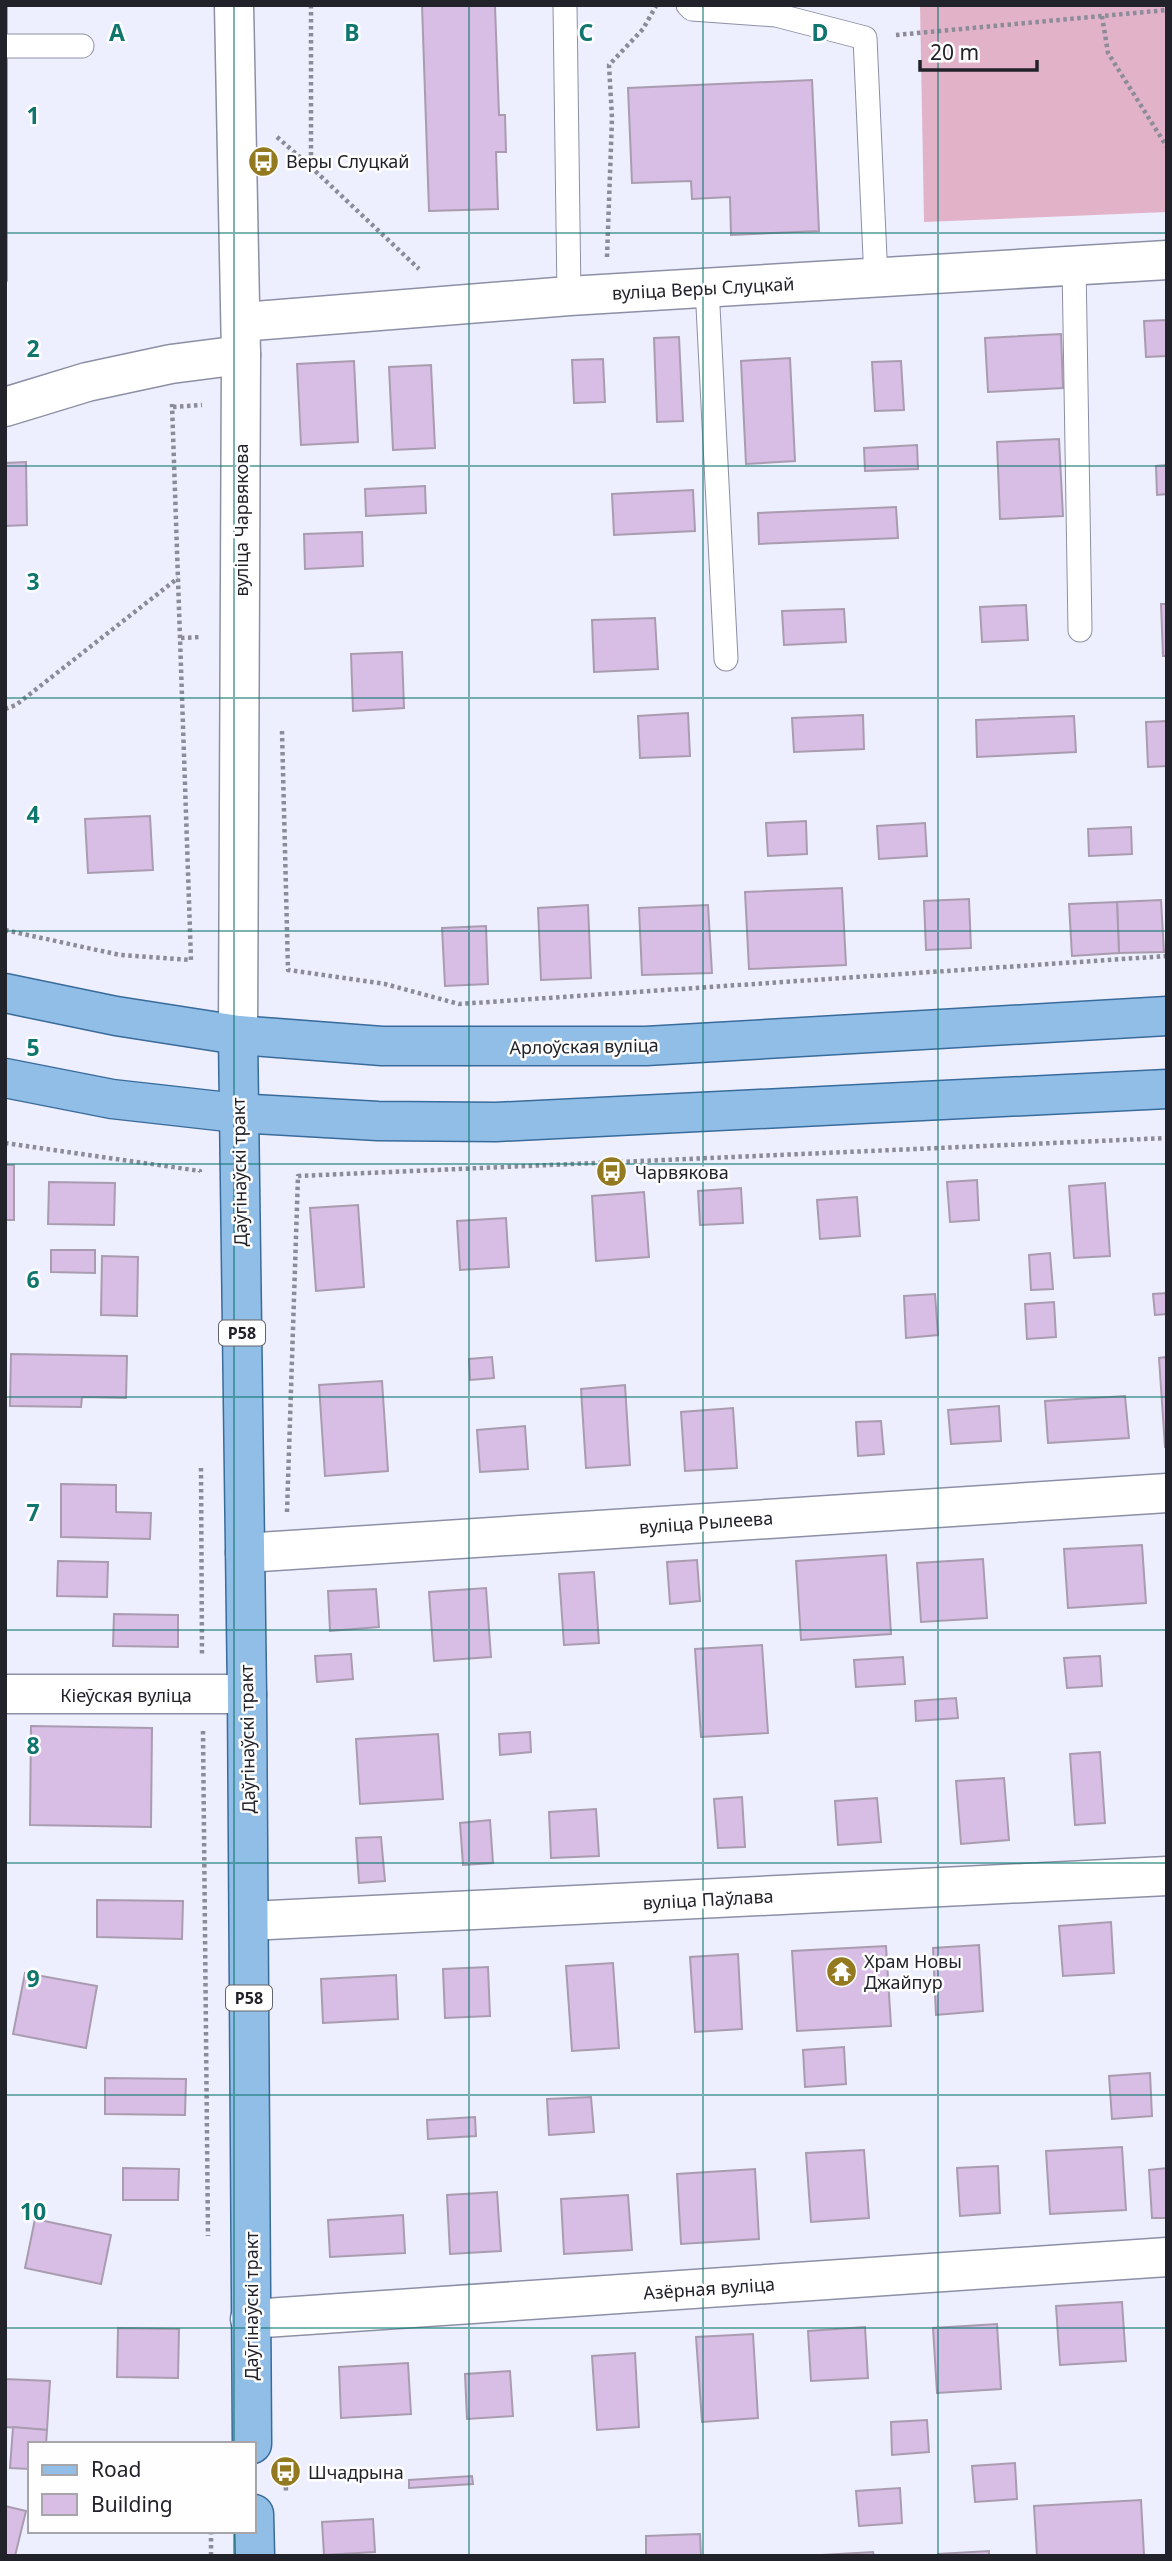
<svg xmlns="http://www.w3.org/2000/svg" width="1172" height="2561" font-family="'Noto Sans',sans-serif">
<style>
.forest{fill:#e2b3c8}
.building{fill:#d8bde4;stroke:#aa9cb0;stroke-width:2}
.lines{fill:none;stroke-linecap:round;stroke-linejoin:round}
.service-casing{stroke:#8d8fa5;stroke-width:25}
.minor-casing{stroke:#8d8fa5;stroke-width:41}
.secondary-casing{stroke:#8d8fa5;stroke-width:41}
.primary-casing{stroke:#396b9b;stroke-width:41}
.path{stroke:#8c8c98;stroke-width:4.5;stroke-dasharray:3.5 3.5;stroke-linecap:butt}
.service{stroke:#fff;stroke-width:23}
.minor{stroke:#fff;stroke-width:38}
.secondary{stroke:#fff;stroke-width:38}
.primary{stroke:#90bee7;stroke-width:38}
.grid{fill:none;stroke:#0f766e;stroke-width:2;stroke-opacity:0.55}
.labels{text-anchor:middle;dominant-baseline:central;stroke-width:5;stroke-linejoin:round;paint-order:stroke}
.shield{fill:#fefefe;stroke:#64646a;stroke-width:2}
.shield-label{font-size:16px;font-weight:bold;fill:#22222b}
.poi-label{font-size:18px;fill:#22222b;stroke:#fefefe;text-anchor:start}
.street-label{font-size:18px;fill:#22222b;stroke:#fefefe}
.grid-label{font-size:23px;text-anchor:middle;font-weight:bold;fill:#0f766e;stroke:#fefefe;stroke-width:5;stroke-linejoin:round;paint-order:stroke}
</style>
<rect width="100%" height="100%" fill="#eeeffe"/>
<polygon class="forest" points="920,5 1167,5 1167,212 924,222"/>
<g class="building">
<polygon points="5,5 7,5 7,281 5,282"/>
<polygon points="422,5 505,5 495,6 499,115 505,115 506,152 496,152 498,209 429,211"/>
<polygon points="812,80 819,231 731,235 730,197 692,199 691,181 632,183 628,88"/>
<polygon points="1167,320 1167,356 1146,357 1144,321"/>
<polygon points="1061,334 1063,388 988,392 985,338"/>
<polygon points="679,337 683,421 657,422 654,338"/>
<polygon points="790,358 795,461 746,464 741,361"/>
<polygon points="603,359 605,402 574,403 572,360"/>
<polygon points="354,361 358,442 301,445 297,364"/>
<polygon points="901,361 904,410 875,411 872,362"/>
<polygon points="431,365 435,448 393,450 389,367"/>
<polygon points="1059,439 1063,516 1000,519 997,442"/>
<polygon points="917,445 918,469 865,471 864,448"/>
<polygon points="26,462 27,525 5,526 5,463"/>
<polygon points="1167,465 1167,494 1157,495 1156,466"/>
<polygon points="425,486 426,513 366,516 365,489"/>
<polygon points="693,490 695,531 614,535 612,494"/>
<polygon points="896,507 898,538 759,544 758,513"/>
<polygon points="362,532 363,566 305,569 304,534"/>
<polygon points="1161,604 1167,604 1167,656 1163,656"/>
<polygon points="1026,605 1028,640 982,642 980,607"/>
<polygon points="844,609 846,642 784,645 782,611"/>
<polygon points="655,618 658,669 594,672 592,620"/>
<polygon points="402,652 404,708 353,711 351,654"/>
<polygon points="688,713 690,756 640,758 638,716"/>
<polygon points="863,715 864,749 794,752 792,718"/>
<polygon points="1074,716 1076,752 977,757 976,720"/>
<polygon points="1167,721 1167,766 1148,767 1146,722"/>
<polygon points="150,816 153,870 88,873 85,819"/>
<polygon points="806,821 807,854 768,856 766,823"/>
<polygon points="925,823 927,856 879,859 877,826"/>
<polygon points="1131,827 1132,854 1089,856 1088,829"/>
<polygon points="842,888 846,965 749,969 745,892"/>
<polygon points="969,899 971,948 926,950 924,901"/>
<polygon points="1161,900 1164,952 1119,953 1117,902"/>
<polygon points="1117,902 1119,953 1072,956 1069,904"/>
<polygon points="588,905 591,978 541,980 538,908"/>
<polygon points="708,905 712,973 642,975 639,908"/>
<polygon points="486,926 488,984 445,986 442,928"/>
<rect x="5" y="1165" width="9" height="55"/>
<polygon points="977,1180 979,1220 950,1222 947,1182"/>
<polygon points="49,1182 115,1183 114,1225 48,1224"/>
<polygon points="1105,1183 1110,1256 1074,1258 1069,1186"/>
<polygon points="741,1188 743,1223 700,1225 698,1191"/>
<polygon points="644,1192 649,1257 596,1261 592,1196"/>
<polygon points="857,1197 860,1236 820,1239 817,1200"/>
<polygon points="358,1205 364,1287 316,1291 310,1208"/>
<polygon points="506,1218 509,1267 460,1270 457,1221"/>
<polygon points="51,1250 95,1250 95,1273 51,1272"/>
<polygon points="1050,1253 1053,1289 1031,1290 1029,1255"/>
<polygon points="102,1256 138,1257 137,1316 101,1315"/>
<polygon points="1167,1293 1167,1314 1155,1315 1153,1294"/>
<polygon points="935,1294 938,1335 906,1338 904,1296"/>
<polygon points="1054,1302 1056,1337 1027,1339 1025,1304"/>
<polygon points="11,1354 127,1356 126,1398 82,1397 81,1407 10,1406"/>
<polygon points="492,1357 494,1378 470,1380 469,1359"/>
<polygon points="1167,1357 1167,1447 1165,1447 1159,1358"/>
<polygon points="382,1381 388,1471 325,1476 319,1385"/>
<polygon points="625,1385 630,1465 586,1468 581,1389"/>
<polygon points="1125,1396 1129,1438 1048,1443 1045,1401"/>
<polygon points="999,1406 1001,1441 951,1444 948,1410"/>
<polygon points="733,1408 737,1468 685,1471 681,1412"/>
<polygon points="881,1421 884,1454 858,1456 856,1422"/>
<polygon points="525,1426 528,1469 480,1472 477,1430"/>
<polygon points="61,1484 116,1485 116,1512 151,1513 150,1539 61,1537"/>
<polygon points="1142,1545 1146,1603 1068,1608 1064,1549"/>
<polygon points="886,1555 891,1634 801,1640 796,1561"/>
<polygon points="983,1559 987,1618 921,1622 917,1563"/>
<polygon points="697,1560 700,1601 670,1604 667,1562"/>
<polygon points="58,1561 108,1562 107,1597 57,1596"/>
<polygon points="594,1572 599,1643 564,1645 559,1574"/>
<polygon points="486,1588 491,1657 434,1661 429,1592"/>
<polygon points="376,1589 379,1627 330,1631 328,1591"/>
<polygon points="114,1614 178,1615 178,1647 113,1646"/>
<polygon points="762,1645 768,1733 701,1737 695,1649"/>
<polygon points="351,1654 353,1679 317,1682 315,1656"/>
<polygon points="1100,1656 1102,1686 1067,1688 1064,1658"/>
<polygon points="903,1657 905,1684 856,1687 854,1660"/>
<polygon points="956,1698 958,1718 916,1721 915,1701"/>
<polygon points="31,1726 152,1728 151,1827 30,1825"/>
<polygon points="530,1732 531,1752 500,1755 499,1734"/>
<polygon points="438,1734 443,1799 360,1804 356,1739"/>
<polygon points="1100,1752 1105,1823 1075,1825 1070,1754"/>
<polygon points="1004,1778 1009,1840 961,1844 956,1781"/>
<polygon points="742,1797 745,1847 718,1848 714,1799"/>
<polygon points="877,1798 881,1842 838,1845 835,1801"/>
<polygon points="596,1809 599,1856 551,1858 549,1812"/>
<polygon points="490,1820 493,1863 463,1865 460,1823"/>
<polygon points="381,1837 385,1881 359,1883 356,1838"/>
<polygon points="97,1900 183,1901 182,1939 97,1937"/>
<polygon points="1111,1922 1114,1973 1063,1976 1059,1926"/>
<polygon points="979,1945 983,2011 936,2015 933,1948"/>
<polygon points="886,1946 891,2026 797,2031 792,1951"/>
<polygon points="738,1954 742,2029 695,2032 690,1957"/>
<polygon points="613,1963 619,2048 572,2051 566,1966"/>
<polygon points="488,1967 490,2016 445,2018 443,1969"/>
<polygon points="25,1973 97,1986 86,2048 13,2034"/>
<polygon points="396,1975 398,2019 323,2023 321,1979"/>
<polygon points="844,2047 846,2084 805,2087 803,2050"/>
<polygon points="1150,2073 1152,2116 1112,2119 1109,2076"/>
<polygon points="105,2078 186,2079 185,2115 105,2114"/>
<polygon points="591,2097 594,2132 549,2135 547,2099"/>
<polygon points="475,2117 476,2136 428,2139 427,2120"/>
<polygon points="1122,2147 1126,2210 1050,2214 1046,2151"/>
<polygon points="864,2150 869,2218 811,2222 806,2153"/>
<polygon points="998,2166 1000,2213 960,2216 957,2168"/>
<polygon points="123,2168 179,2169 178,2200 123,2200"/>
<polygon points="1167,2168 1167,2218 1152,2218 1149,2170"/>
<polygon points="755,2169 759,2239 681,2244 677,2174"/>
<polygon points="497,2192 501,2251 450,2254 447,2195"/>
<polygon points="628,2195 632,2250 564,2254 561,2199"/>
<polygon points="403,2215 405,2253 330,2257 328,2220"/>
<polygon points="35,2219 111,2235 101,2284 25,2268"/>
<polygon points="1122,2302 1126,2361 1060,2365 1056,2306"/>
<polygon points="997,2324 1001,2389 937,2393 933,2328"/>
<polygon points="865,2327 868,2378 811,2381 808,2331"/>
<polygon points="118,2328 179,2329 178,2378 117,2377"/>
<polygon points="753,2334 758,2418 702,2422 696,2337"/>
<polygon points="635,2353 639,2427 597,2430 592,2356"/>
<polygon points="408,2363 411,2414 341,2418 339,2367"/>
<polygon points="510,2371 513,2416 467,2419 465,2374"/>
<polygon points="5,2379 50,2381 47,2430 5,2427"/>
<polygon points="927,2420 929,2452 892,2455 891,2422"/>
<polygon points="13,2427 47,2430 46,2444 30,2444 30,2469 10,2468"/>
<polygon points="1015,2463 1017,2499 975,2502 972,2466"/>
<polygon points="472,2476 473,2484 409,2488 409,2480"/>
<polygon points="900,2488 902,2523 859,2526 856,2491"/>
<polygon points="1141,2500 1144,2555 1037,2556 1034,2506"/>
<polygon points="5,2506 26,2511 15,2556 5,2556"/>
<polygon points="373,2519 375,2552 324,2555 322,2522"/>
<polygon points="700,2534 701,2556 646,2556 646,2536"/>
<polygon points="989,2551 989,2556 938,2556 938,2554"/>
<polygon points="873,2552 874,2556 804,2556"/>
</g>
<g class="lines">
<defs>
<g id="service">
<polyline points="565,5 569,296"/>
<polyline points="688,5 692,9 776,15 865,38 876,279"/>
<polyline points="8,46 82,46"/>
<polyline points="1074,264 1080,630"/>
<polyline points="707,287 726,659"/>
</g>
<g id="minor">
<polyline points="241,322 569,296 1167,260"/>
<polyline points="5,407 87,382 171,364 241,355"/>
<polyline points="245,1553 1167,1493"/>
<polyline points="5,1694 247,1694"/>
<polyline points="249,1921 1167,1876"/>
<polyline points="250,2319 1167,2257"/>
</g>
<polyline id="secondary" points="234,5 241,355 238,1035"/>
<g id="primary">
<polyline points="5,993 116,1016 238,1035 382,1046 646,1046 1167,1016"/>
<polyline points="238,1035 247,1694 252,2444"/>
<polyline points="5,1078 112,1099 237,1113 378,1121 496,1122 1167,1089"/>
<polyline points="254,2514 255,2556"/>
</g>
</defs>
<use href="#service" class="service-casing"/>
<use href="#minor" class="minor-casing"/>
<use href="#secondary" class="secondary-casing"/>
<use href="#primary" class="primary-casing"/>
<g class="path">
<polyline points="311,5 311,167 419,269"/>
<polyline points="1102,16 1108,53 1167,147"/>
<polyline points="896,35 1167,10"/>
<polyline points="277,137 310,166"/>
<polyline points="607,257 612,118 609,65 643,29 656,6"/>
<polyline points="173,407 202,405"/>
<polyline points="181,638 201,637"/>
<polyline points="5,709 16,705 178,578"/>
<polyline points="282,731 288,970 385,984 459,1004 1167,956"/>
<polyline points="5,930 120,955 191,960 172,404"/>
<polyline points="5,1143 200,1171 200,1172"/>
<polyline points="201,1468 202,1655"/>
<polyline points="287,1512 298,1176 1167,1138"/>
<polyline points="203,1731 208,2236"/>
<polyline points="285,2466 286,2492"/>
<polyline points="211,2531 211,2556"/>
</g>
<use href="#service" class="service"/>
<use href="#minor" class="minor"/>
<use href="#secondary" class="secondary"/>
<use href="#primary" class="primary"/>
</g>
<path class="grid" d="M 234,5 L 234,2444M 469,5 L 469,2556M 703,5 L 703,2556M 938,5 L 938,2556M 5,233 L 1167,233M 5,466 L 1167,466M 5,698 L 1167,698M 5,931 L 1167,931M 5,1164 L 1167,1164M 5,1397 L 1167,1397M 5,1630 L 1167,1630M 5,1863 L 1167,1863M 5,2095 L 1167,2095M 5,2328 L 1167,2328M 234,2531 L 234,2556"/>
<defs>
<symbol id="bus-disc" viewBox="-11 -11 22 22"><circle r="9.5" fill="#937920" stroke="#fefefe"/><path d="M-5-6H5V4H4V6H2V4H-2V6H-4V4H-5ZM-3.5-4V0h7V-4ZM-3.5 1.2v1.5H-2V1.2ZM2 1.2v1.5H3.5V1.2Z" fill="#fff"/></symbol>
<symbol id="temple-disc" viewBox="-11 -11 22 22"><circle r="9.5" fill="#937920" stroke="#fefefe"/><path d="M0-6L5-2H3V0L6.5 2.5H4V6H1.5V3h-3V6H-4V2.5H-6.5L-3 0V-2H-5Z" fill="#fff"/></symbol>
</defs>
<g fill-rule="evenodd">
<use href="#bus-disc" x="246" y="144" width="35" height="35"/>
<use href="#bus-disc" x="594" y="1154" width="35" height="35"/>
<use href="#temple-disc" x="824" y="1954" width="35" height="35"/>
<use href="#bus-disc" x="268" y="2454" width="35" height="35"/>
</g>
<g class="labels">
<g class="shield">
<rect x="219" y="1320.5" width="46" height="25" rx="5"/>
<rect x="226" y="1985.5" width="46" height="25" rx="5"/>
</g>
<g class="shield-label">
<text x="242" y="1333">Р58</text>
<text x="249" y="1998">Р58</text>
</g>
<g class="poi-label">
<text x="286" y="161">Веры Слуцкай</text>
<text x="635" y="1172">Чарвякова</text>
<text x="864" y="1961">Храм Новы<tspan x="864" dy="21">Джайпур</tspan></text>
<text x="308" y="2472">Шчадрына</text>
</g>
<g class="street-label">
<text transform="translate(703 288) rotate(-3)">вуліца Веры Слуцкай</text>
<text transform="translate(241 520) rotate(-90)">вуліца Чарвякова</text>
<text transform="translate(584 1046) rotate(-1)">Арлоўская вуліца</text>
<text transform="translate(239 1172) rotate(-91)">Даўгінаўскі тракт</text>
<text transform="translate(706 1522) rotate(-4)">вуліца Рылеева</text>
<text x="126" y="1695">Кіеўская вуліца</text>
<text transform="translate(247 1739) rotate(-91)">Даўгінаўскі тракт</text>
<text transform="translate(708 1899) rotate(-3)">вуліца Паўлава</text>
<text transform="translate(709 2288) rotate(-4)">Азёрная вуліца</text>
<text transform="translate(251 2306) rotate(-90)">Даўгінаўскі тракт</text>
</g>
</g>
<g class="grid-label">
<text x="117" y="41">A</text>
<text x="352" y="41">B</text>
<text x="586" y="41">C</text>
<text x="820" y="41">D</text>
<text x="33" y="124">1</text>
<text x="33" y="357">2</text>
<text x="33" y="590">3</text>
<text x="33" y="823">4</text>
<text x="33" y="1056">5</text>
<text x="33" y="1288">6</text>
<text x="33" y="1521">7</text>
<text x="33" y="1754">8</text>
<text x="33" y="1987">9</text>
<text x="33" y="2220">10</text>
</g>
<rect width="1172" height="2561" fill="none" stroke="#22222b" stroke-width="14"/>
<rect x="28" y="2442" width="228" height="91" fill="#fefefe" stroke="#a6a6aa" stroke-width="2"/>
<rect x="42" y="2465" width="35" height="10" fill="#90bee7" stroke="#a6a6aa" stroke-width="2"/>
<text x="91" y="2477" font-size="21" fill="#22222b">Road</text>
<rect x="42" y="2494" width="35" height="21" fill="#d8bde4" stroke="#a6a6aa" stroke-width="2"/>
<text x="91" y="2512" font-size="21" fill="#22222b">Building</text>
<path d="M920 60v10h117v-10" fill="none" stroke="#22222b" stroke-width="3.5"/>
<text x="930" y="60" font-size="21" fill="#22222b" stroke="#fefefe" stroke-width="5" paint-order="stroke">20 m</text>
</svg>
